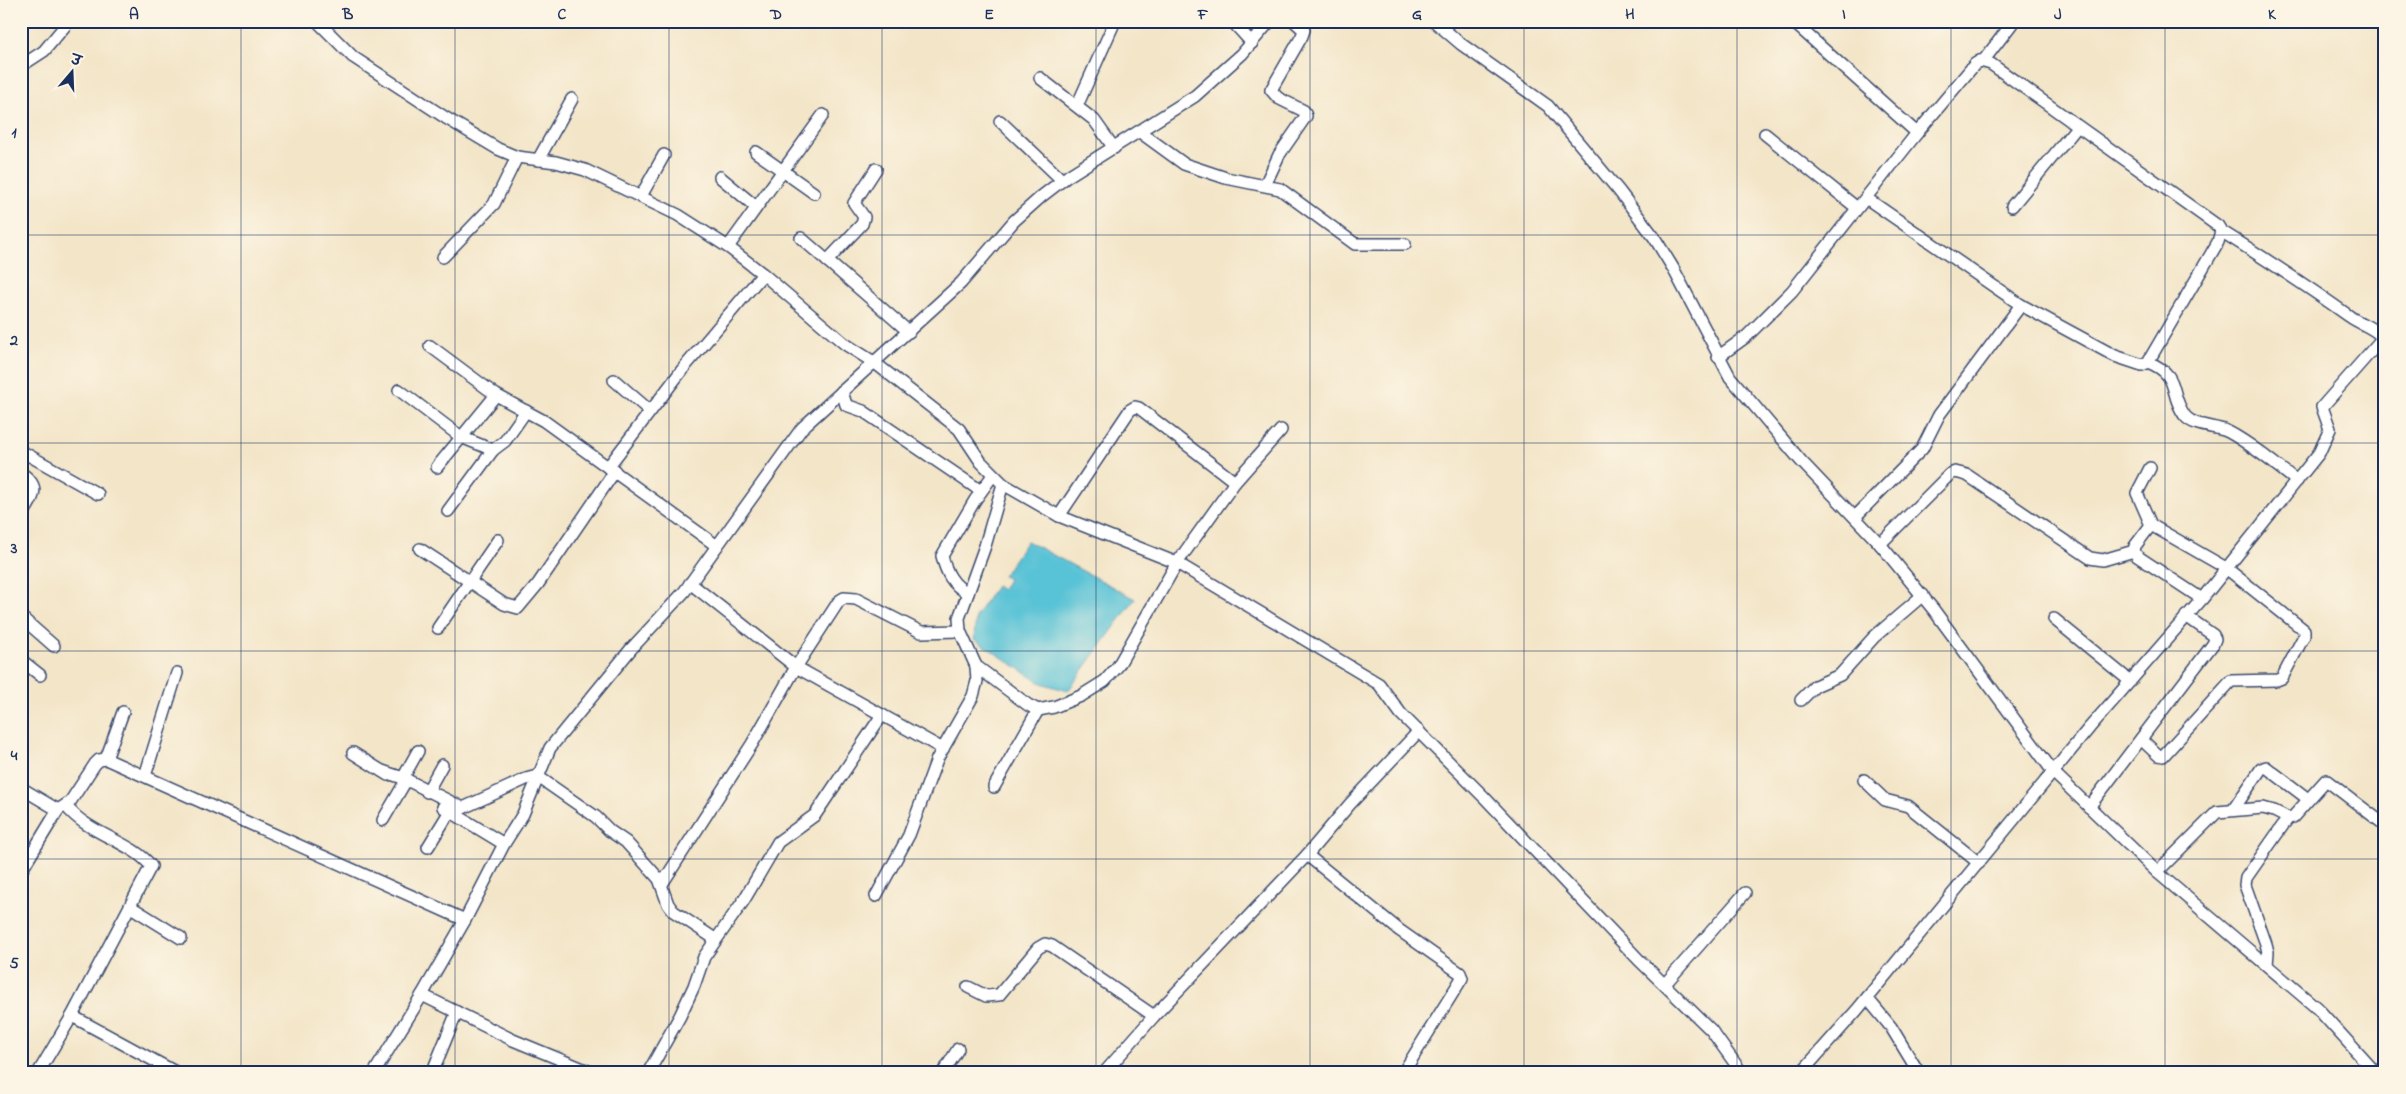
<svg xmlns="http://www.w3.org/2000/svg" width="2406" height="1094" font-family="'Indie Flower','Playpen Sans Deva',sans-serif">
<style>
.water{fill:#59c2d6;stroke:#3a789a}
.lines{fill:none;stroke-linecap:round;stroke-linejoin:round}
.minor-casing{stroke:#3b4a6e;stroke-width:14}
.minor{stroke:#fff;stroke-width:11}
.grid{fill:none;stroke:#1b2f5e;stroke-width:1;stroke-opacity:0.55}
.neatline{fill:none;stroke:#1b2f5e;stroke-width:2}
.grid-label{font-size:16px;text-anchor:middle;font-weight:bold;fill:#1b2f5e}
</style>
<rect width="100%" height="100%" fill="#fcf5e5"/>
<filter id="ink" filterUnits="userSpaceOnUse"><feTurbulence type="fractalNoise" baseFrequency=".02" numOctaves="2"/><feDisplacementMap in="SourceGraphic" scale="10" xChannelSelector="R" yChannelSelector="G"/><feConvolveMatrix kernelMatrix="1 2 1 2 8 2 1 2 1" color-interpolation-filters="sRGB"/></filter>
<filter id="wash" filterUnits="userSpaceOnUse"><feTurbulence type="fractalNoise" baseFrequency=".0096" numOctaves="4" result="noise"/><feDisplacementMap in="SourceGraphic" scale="20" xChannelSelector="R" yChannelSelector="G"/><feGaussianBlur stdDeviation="1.12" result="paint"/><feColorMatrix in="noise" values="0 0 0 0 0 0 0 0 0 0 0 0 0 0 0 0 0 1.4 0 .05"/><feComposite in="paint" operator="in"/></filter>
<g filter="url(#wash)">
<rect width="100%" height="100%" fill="#f3e5c8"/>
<polygon class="water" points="1027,541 1135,599 1068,691 1041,683 974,639 976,616 996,586 1002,590 1008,579 1003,576"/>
</g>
<g filter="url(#ink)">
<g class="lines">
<defs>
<g id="minor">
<polyline points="317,21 353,57 446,118 498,149 517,157 556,162 585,170 678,215 728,247 763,274 845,344 875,363 959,429 981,462 1003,484 1059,516 1177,563 1379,684 1401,714 1484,797 1639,960 1711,1030 1742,1073"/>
<polyline points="1232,21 1252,43"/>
<polyline points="1434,21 1461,44 1548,106 1619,191 1654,237 1673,268 1730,377 1801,461 1880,544 1933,609 2054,773 2157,872 2318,1009 2376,1073"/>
<polyline points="1792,21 1917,133"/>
<polyline points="1980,61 1984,60 2014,21"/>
<polyline points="21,66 44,51 69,21"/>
<polyline points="1040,78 1094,120 1114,148"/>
<polyline points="1077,106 1115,21"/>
<polyline points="1000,121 1062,180"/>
<polyline points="1140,132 1184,164 1226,178 1280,189 1355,244 1405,244"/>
<polyline points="1765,134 1857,208"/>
<polyline points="756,152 814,193"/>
<polyline points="538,160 572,99"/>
<polyline points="720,177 756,207"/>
<polyline points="1265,185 1279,155 1306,116 1304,111 1278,98 1271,90 1302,36 1304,30 1294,21"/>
<polyline points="641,196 664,155"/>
<polyline points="2012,206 2077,127"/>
<polyline points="801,238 909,332"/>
<polyline points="728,247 823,115"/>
<polyline points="443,257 494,204 517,157"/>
<polyline points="827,261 862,224 864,217 854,203 876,169"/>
<polyline points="430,346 496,395 544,421 717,546"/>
<polyline points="1718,357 1747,336 1792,291 1917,133 1975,64 1980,61 1991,64 2218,226 2221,231 2218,242 2148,362 2142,365 2115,356 2021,305 1866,198"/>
<path d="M 2148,362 C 2182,376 2168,393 2185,416 C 2193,426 2212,426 2224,430 C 2244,438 2278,467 2297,481"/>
<polyline points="614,380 650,411"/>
<polyline points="399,390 461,437 493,450 505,441 526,411"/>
<polyline points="842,391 846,405 863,411 981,491"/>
<polyline points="21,451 98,494"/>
<polyline points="437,467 496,395"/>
<polyline points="608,467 682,370 763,274"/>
<path d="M 21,473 C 44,488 31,499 21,518"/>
<polyline points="448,511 493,450"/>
<polyline points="1059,516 1130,410 1135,407 1139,408 1235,482"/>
<polyline points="1855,517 1922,449 1939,415 2021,305"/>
<polyline points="2151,525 2135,546 2134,551 2137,556 2202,599"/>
<polyline points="1880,544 1950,474 1955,472 1967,475 2090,558 2103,560 2134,551"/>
<polyline points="420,549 504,604 518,608 538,584 615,471"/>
<polyline points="690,583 796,667 943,749"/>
<path d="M 968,593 C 952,585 946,572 942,556 L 975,500 L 993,475"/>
<polyline points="21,617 54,646"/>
<polyline points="2054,619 2130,681"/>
<polyline points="438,628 498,540"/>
<polyline points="21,660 40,675"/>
<polyline points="976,666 1028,705 1038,710 1054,707 1081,696 1105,681 1118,666 1177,563 1235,482 1281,430"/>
<polyline points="1801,700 1815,686 1840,675 1874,637 1923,595"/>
<polyline points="2141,739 2158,755 2163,756 2231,681 2277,680 2282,678 2304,636 2304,630 2226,568 2151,525 2137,493 2150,468"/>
<polyline points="353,753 388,775"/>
<polyline points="106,759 123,712"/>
<polyline points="382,771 403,778 463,808 526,779 537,776 596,817 610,831 626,842 659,879 668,904 673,911 715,939"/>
<polyline points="145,776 177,673"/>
<polyline points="403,778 418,751"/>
<polyline points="1864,780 1885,800 1908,806 1979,863"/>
<polyline points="994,787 1038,710"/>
<polyline points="21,788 58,810"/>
<polyline points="427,792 442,765"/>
<polyline points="443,807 504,844"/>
<polyline points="2089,807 2213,644 2215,639 2213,635 2186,616"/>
<polyline points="2233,810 2261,769 2266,767 2308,799"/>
<polyline points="383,820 404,784"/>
<polyline points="428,847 450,811"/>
<polyline points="1307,855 1399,930 1460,973 1462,978 1403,1073"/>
<polyline points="21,871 58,810 70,802 95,764 99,760 106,759 465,920"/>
<polyline points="2157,872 2217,812 2263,808 2274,811 2288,818 2293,817 2326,780 2385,825"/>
<polyline points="662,884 752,744 796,667 839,601 844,598 856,599 921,632 960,631"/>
<polyline points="876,896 909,835 937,759 973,696 977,681 976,666 960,631 959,618 985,546 1003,484"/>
<polyline points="131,907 181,938"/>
<polyline points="2267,965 2268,952 2266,944 2245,885 2246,878 2288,818"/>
<polyline points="1665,984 1745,893"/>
<polyline points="968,987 986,996 999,995 1038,948 1045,944 1052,946 1154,1016"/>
<polyline points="422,995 513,1040 593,1073"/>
<polyline points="1867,998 1891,1027 1919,1073"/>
<polyline points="72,1016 177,1073"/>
<polyline points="21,1071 25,1073"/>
<path d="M 38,1073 L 72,1016 L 151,866 C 131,841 89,835 66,806"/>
<polyline points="374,1073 422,995 465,920 504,844 523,814 550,748 631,649 684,592 802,428 961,283 1014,221 1042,196 1068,176 1195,96 1242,54 1270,21"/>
<polyline points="432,1073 457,1012"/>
<polyline points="648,1073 680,1016 694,986 704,957 744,900 778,842 815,815 882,715"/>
<polyline points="943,1073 958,1049"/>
<polyline points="1104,1073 1154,1016 1307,855 1350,804 1419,731"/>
<path d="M 1801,1073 L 1857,1010 L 2090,727 L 2202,599 L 2319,453 L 2330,429 L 2322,407 L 2380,341 L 2381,336 C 2373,327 2358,323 2349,316 C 2307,286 2264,258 2221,231"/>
</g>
</defs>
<use href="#minor" class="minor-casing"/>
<use href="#minor" class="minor"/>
</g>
</g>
<path class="grid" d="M 241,21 L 241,1073M 455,21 L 455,1073M 669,21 L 669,1073M 882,21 L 882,1073M 1096,21 L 1096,1073M 1310,21 L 1310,1073M 1524,21 L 1524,1073M 1737,21 L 1737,1073M 1951,21 L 1951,1073M 2165,21 L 2165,1073M 21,235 L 2385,235M 21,443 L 2385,443M 21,651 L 2385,651M 21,859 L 2385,859"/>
<rect width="2406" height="1094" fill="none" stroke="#fcf5e5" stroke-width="55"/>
<g transform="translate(72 72) rotate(19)" stroke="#fcf5e5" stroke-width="4" paint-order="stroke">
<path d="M0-4L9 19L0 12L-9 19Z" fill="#1b2f5e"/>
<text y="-8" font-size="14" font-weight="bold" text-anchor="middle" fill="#1b2f5e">उ</text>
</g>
<rect x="28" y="28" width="2350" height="1038" class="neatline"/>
<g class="grid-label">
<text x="134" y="19">A</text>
<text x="348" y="19">B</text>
<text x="562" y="19">C</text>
<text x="776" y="19">D</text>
<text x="989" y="19">E</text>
<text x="1203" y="19">F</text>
<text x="1417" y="19">G</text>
<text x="1630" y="19">H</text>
<text x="1844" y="19">I</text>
<text x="2058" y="19">J</text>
<text x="2272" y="19">K</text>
<text x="14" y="137">1</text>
<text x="14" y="345">2</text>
<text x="14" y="553">3</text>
<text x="14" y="760">4</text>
<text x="14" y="968">5</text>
</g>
</svg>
